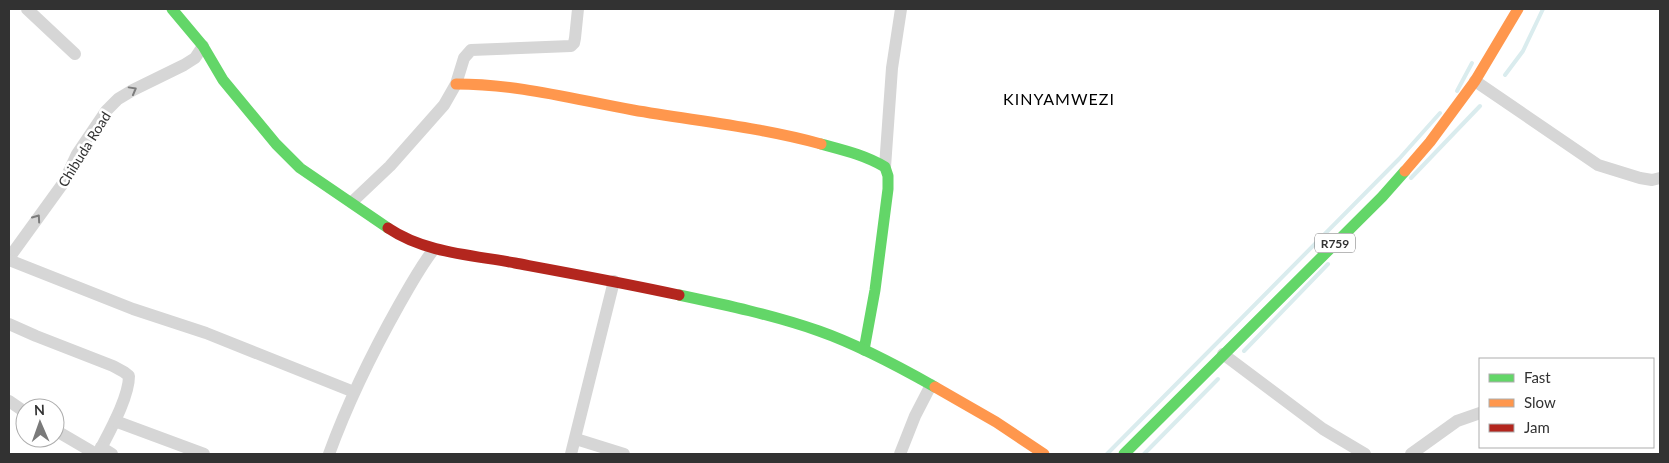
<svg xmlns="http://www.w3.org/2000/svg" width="1669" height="463" font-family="Lato,sans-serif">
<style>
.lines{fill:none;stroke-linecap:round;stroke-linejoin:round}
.stream{stroke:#daecee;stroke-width:4}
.street{stroke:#d6d6d6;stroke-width:12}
.fast{stroke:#63d668;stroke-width:11}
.slow{stroke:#ff974d;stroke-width:11}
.jam{stroke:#b3261e;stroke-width:11}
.oneway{stroke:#7c7c7c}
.labels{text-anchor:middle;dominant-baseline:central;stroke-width:5;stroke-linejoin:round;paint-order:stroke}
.shield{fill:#fff;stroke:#707070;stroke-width:1}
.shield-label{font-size:12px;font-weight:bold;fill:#323232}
.street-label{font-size:14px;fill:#323232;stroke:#fff}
.quarter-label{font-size:16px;letter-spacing:1px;fill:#000;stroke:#fff}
</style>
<rect width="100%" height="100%" fill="#fff"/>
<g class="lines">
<g class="stream">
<polyline points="1505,75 1523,51 1543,9"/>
<polyline points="1457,91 1472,63"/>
<polyline points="1411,178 1480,106"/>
<polyline points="1244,351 1328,264"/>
<polyline points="1107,454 1399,159 1440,113"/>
<polyline points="1144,454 1218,379"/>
</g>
<g class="street">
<polyline points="27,9 75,54"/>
<polyline points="1475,81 1598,165 1640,178 1652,180 1660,178"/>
<polyline points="885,167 892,68 901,9"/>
<polyline points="352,202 390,166 444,105 456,84 464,58 471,50 571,46 574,43 575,38 578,9"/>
<polyline points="9,258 64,182 77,154 106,111 118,99 133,90 184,65 195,58 203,46"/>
<polyline points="9,260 133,309 206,333 354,392"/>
<path d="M 9,324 L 36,336 L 113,366 L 124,372 L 129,376 C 129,398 108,434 98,454"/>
<polyline points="1223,354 1323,429 1365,454"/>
<polyline points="9,401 25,412"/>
<polyline points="115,421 204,454"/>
<polyline points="55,430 96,454"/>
<polyline points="576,439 624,454"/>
<polyline points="101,447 112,454"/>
<path d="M 329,454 C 348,402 372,353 399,305 C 410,286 420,267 434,249"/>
<polyline points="571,454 614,281"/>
<polyline points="900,454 915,416 931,385"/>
<polyline points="1411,454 1457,421 1480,413"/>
</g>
<g class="fast">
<polyline points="172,9 203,46 223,80 276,144 300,168 388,228"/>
<path d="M 821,144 C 843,150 865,155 885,167 L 888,176 L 888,189 L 875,290 L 864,350"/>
<path d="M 679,295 C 726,305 773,315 819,331 C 859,345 898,366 935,387"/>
<polyline points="1124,454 1382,197 1405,171"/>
</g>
<g class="slow">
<path d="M 456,84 C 518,84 572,99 633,110 C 696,121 759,127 821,144"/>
<polyline points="1405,171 1430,142 1475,81 1518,9"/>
<polyline points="935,387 996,422 1044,454"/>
</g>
<path class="jam" d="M 388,228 C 425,253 472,255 515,263 C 569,273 624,283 679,295"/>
</g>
<defs><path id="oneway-chevron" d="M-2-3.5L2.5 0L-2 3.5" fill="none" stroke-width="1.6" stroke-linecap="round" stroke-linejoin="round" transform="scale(1.25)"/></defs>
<g class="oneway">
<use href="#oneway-chevron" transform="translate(133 90) rotate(-29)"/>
<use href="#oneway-chevron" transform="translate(37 218) rotate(-55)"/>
</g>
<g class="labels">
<rect class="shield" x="1315" y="233.5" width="40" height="19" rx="4"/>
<g class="shield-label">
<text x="1335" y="243">R759</text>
</g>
<g class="street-label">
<text transform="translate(84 149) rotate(-58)">Chibuda Road</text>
</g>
<g class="quarter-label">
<text x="1059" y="98">KINYAMWEZI</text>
</g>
</g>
<rect width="1669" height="463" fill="none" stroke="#323232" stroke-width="20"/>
<rect x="1479" y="358" width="175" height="90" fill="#ffffff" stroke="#adadad"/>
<rect x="1489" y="374" width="25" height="8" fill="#63d668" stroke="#adadad"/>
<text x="1524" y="383" font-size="15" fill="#323232">Fast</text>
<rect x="1489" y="399" width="25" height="8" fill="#ff974d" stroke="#adadad"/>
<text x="1524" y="408" font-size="15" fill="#323232">Slow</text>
<rect x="1489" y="424" width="25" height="8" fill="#b3261e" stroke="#adadad"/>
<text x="1524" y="433" font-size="15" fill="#323232">Jam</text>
<g transform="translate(40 423) rotate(358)"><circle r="24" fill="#ffffff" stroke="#adadad"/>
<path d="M0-4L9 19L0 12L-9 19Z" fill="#7a7a7a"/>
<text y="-8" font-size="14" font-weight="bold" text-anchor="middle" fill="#323232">N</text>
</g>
</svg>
